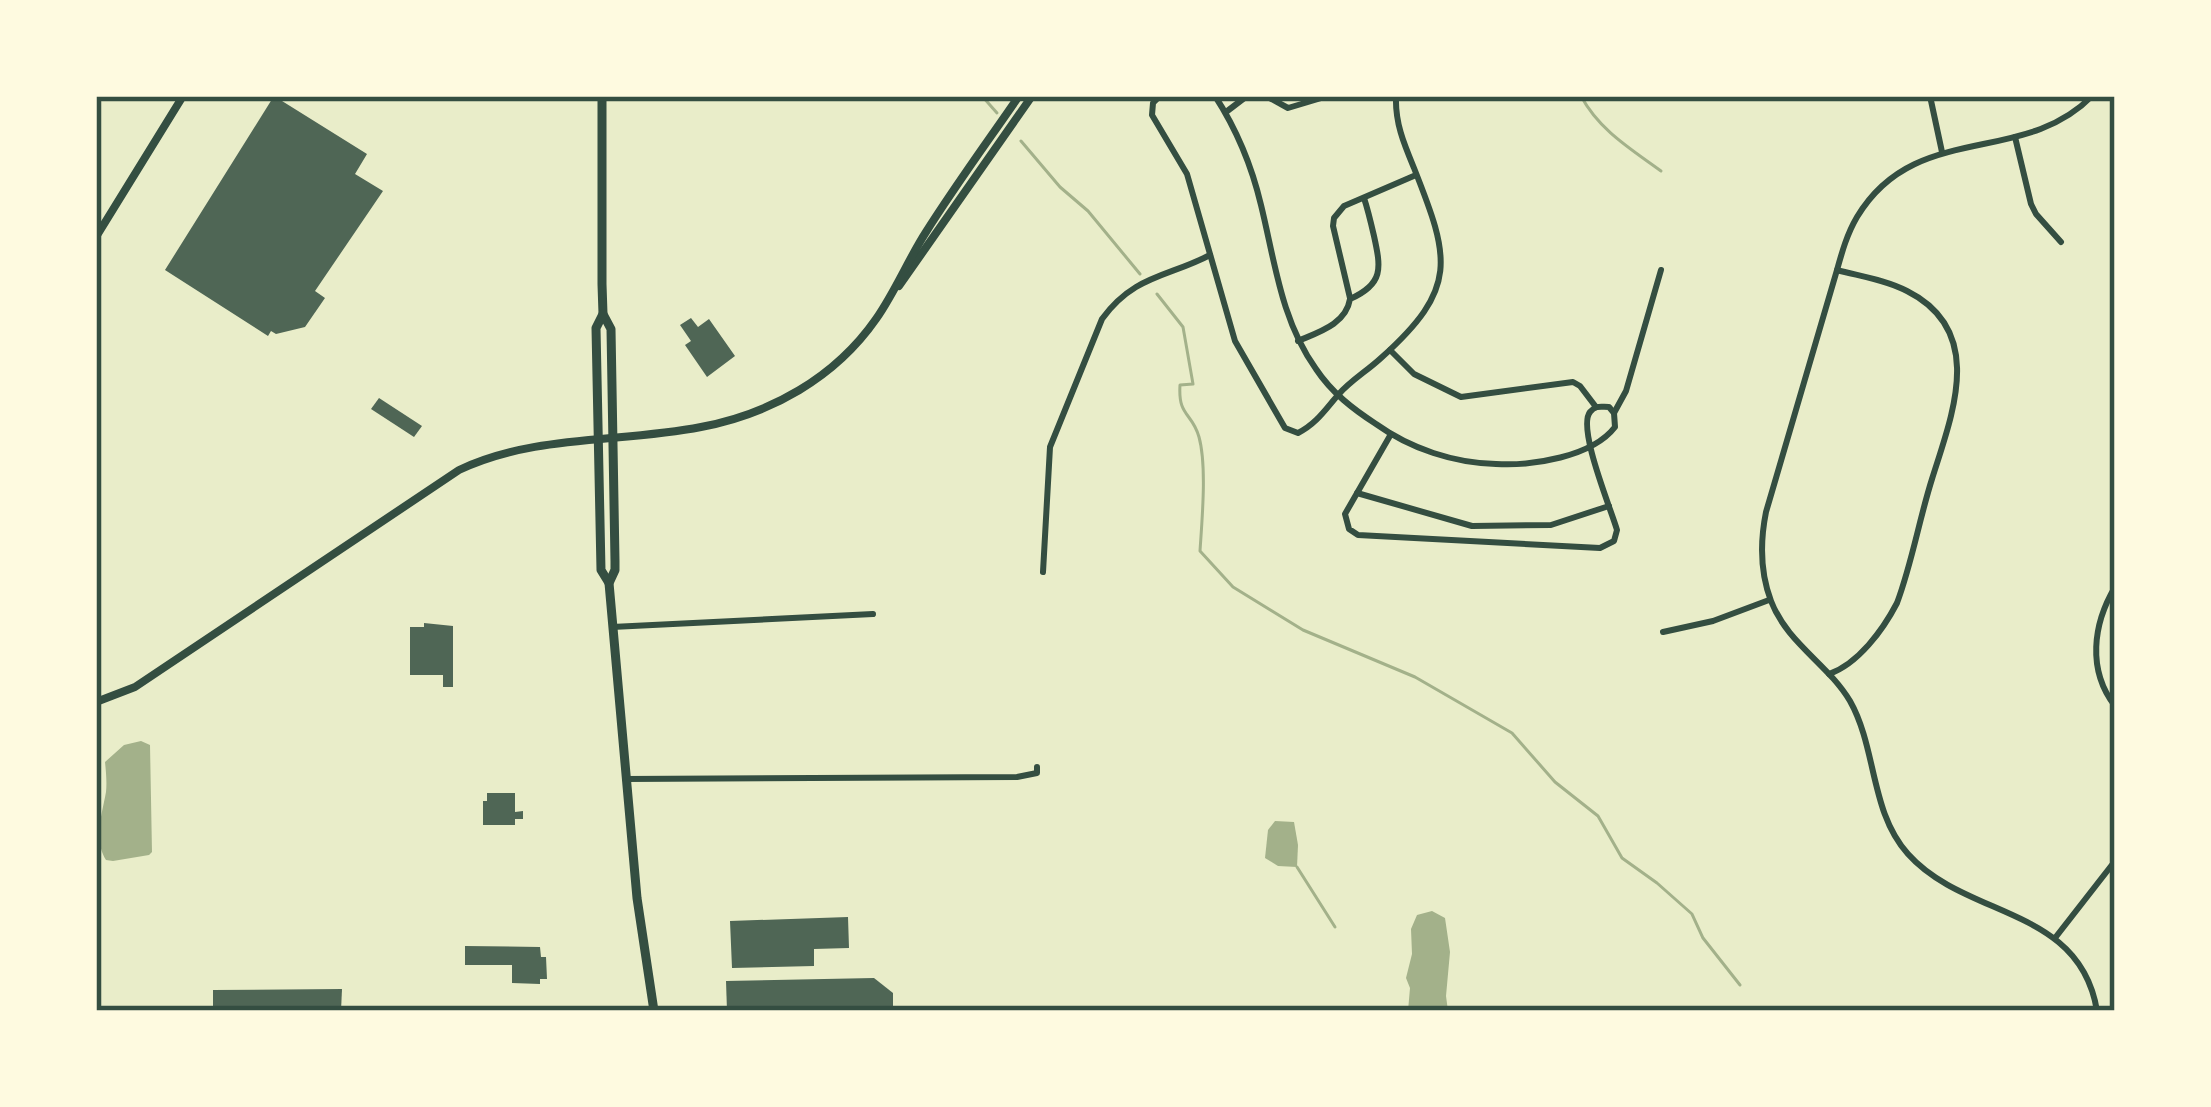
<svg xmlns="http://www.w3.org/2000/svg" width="2211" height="1107" font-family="'Varela Round',sans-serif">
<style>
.water{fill:#a3b18a}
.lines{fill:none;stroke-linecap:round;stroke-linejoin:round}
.stream{stroke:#a3b18a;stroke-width:3}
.building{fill:#4f6655}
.minor{stroke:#344e41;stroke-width:6}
.tertiary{stroke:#344e41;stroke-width:8}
.trunk{stroke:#344e41;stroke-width:9}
.neatline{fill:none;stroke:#344e41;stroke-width:4.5}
</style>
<rect width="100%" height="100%" fill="#e9edc9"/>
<g class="water">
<path d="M 141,741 L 150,745 L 152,852 L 149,855 L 113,861 L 106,860 C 93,839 102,815 106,792 C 107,782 106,772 105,762 L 124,745 Z"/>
<polygon points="1275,821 1294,822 1298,845 1297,867 1278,866 1265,858 1268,830"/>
<polygon points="1432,911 1445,918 1450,952 1446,996 1448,1011 1408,1011 1410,988 1406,978 1412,954 1411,929 1417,915"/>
</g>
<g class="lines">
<g class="stream">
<polyline points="982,96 997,113"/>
<path d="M 1581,96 C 1599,130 1631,149 1661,171"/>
<polyline points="1021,141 1060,187 1088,211 1140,274"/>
<path d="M 1157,294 L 1183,327 L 1193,384 L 1180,385 C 1178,417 1192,412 1199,437 C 1207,466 1202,520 1200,551 L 1233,587 L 1303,630 L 1415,677 L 1512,733 L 1555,782 L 1598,816 L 1622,858 L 1657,883 L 1692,914 L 1703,938 L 1740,985"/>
<polyline points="1297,867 1335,927"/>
</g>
</g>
<g class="building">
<polygon points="274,96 367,154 355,174 383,191 315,291 325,298 305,327 276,334 271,331 268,336 165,270"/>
<polygon points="691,318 698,327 709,319 735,356 707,377 685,345 691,341 680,325"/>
<polygon points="379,398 422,426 414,437 371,409"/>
<polygon points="424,623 453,626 453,687 443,687 443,675 410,675 410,627 424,627"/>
<polygon points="487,793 515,793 515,812 523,811 523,819 515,819 515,825 483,825 483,801 487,801"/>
<polygon points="848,917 849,948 814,949 814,966 732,968 730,921"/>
<polygon points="465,946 540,947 541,957 546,957 547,979 540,979 540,984 512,983 512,965 465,965"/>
<polygon points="874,978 893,993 893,1011 727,1011 726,981"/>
<polygon points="342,989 341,1011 213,1011 213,990"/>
</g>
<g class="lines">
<g class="minor">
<path d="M 1160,96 L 1153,103 L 1152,115 L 1187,174 L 1235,341 L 1285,428 L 1298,433 C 1316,424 1325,410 1338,395 C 1350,381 1367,371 1381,358 C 1459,288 1450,259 1414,168 C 1404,144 1395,123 1396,96"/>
<path d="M 1215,96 C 1237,130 1252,167 1261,205 C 1275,262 1281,320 1316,369 C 1332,393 1353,409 1376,424 C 1411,449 1454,463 1496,464 C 1532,466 1592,457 1615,427 L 1614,413 L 1609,407 C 1600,407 1596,405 1590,412 C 1577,428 1611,509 1617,530 L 1614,541 L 1600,548 L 1358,535 L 1349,529 L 1345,514 L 1391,434"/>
<polyline points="1266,96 1288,108 1328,96"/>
<polyline points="1930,96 1942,152"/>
<path d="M 2092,96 C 2023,167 1915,120 1857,217 C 1847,234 1842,252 1837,270 L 1766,512 C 1760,542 1760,572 1771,601 C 1787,643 1828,664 1850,701 C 1877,749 1870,812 1908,854 C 1966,919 2080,906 2097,1011"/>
<polyline points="1226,112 1247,96"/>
<polyline points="2015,137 2031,204 2036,214 2061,242"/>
<polyline points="1350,298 1333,226 1334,218 1344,206 1416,175"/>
<path d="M 1298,341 C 1319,332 1346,324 1350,299 C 1384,284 1381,268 1374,236 C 1371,223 1368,210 1364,198"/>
<polyline points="1390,350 1414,374 1461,397 1573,382 1580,386 1596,407"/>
<polyline points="1614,413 1626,391 1661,270"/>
<polyline points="1357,493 1472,526 1551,525 1609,506"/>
<path d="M 1043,572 L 1050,447 L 1102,319 C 1134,275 1168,277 1210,255"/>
<path d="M 2115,587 C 2093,624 2087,670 2115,706"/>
<polyline points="612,627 873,614"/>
<polyline points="1663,632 1713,621 1769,600"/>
<path d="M 1829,674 C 1858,664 1883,630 1897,603 C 1912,563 1919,520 1932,479 C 1952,415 1987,331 1907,291 C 1886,280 1859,276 1837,270"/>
<polyline points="625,779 1017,777 1037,773 1037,767"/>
<polyline points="2055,938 2115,861"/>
</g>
<g class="tertiary">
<polyline points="96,237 183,96"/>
<polyline points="899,286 1032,96"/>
<path d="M 96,702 L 135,687 L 459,470 C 535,434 620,443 701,427 C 770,414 835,378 876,319 C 895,292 908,260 926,232 C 955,186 988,141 1019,96"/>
</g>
<g class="trunk">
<polyline points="602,96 602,284 603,314 611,329 615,561 615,570 609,583 637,898 654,1011"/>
<polyline points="603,314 596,328 601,570 609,583"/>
</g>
</g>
<rect width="2211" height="1107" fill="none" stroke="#fefae0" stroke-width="198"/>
<rect x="99" y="99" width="2013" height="909" class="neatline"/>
</svg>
